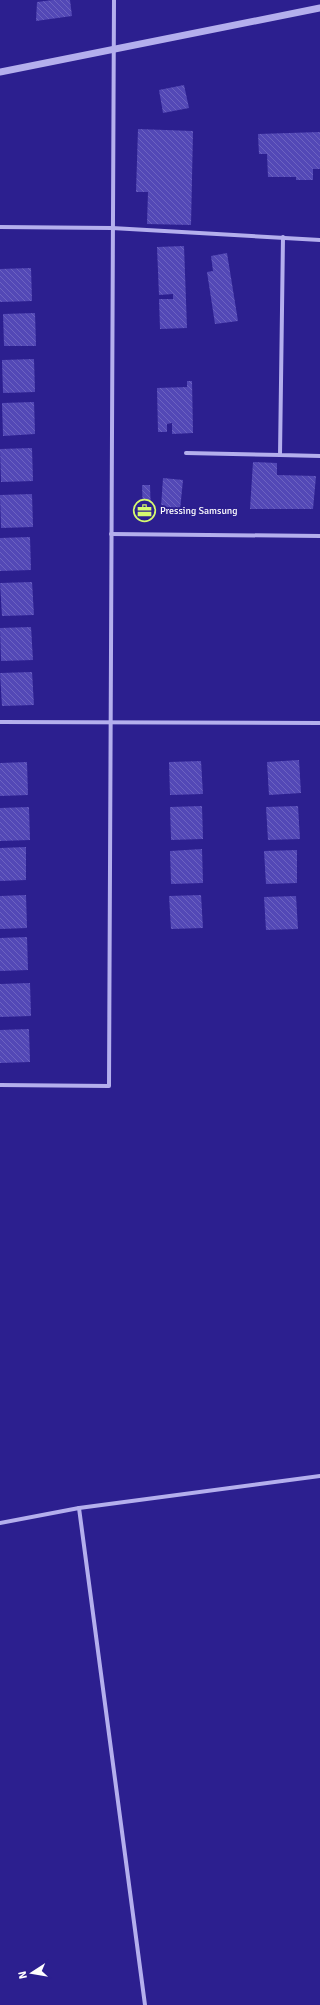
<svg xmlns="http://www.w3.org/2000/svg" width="320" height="2005" font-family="Signika,sans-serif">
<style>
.building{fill:url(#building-back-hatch)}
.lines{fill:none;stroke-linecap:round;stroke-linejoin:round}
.minor{stroke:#b4afed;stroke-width:4}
.tertiary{stroke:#b4afed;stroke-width:7}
.labels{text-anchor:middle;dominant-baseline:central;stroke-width:4;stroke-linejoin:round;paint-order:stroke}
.poi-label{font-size:10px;fill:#fff;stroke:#2c1f8f;text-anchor:start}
</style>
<defs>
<pattern id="building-back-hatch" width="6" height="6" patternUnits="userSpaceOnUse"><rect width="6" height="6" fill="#5348b6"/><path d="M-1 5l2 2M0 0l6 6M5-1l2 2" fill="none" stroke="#6d63c1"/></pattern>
</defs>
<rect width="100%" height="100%" fill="#2c1f8f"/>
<g class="building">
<polygon points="53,0 70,0 72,16 36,21 37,2"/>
<polygon points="184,85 189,108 163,113 159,90"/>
<polygon points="138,129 193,131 191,225 147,224 148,192 136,192"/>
<polygon points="320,132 320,169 313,169 313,180 296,180 296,177 268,177 267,154 259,154 258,134"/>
<polygon points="184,246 187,328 160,329 159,299 173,299 173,294 159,295 157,247"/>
<polygon points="227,253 238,321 215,324 207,272 213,271 211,256"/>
<polygon points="31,268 32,301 0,302 0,269"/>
<polygon points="35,313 36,346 4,346 3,314"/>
<polygon points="34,359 35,392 3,393 2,360"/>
<polygon points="187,381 192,381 193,433 172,434 172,423 167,424 167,432 158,432 157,388 187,387"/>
<polygon points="34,402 35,434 3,436 2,403"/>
<polygon points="32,448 33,481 1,482 0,449"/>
<polygon points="253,462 277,463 277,475 316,476 313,509 250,509"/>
<polygon points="163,478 183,480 180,510 161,508"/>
<polygon points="142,485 150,485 151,514 143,514"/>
<polygon points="32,494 33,527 1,528 0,495"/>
<polygon points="30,537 31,570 0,571 0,538"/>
<polygon points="32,582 34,615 2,616 0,583"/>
<polygon points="31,627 33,660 1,661 0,628"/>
<polygon points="32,672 34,705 2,706 0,673"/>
<polygon points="299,760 301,793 269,795 267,762"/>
<polygon points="201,761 203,794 170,795 169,762"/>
<polygon points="27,762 28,795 0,796 0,763"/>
<polygon points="202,806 203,839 171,840 170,807"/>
<polygon points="298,806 300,839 268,840 266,807"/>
<polygon points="29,807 30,840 0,841 0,808"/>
<polygon points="26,847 26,880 0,881 0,848"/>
<polygon points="202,849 203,883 171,884 170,851"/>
<polygon points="297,850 297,883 266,884 264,851"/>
<polygon points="26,895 27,928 0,929 0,896"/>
<polygon points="201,895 203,928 171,929 169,896"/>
<polygon points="296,896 298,929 266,930 264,897"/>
<polygon points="27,937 28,970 0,971 0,938"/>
<polygon points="30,983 31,1016 0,1017 0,984"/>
<polygon points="29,1029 30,1062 0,1063 0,1030"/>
</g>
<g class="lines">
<g class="minor">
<polyline points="0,227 112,228 320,240"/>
<polyline points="283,237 280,455 320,456"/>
<polyline points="186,453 280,455"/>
<polyline points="111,534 320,536"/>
<polyline points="0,722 320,723"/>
<polyline points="0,1085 109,1086 114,0"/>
<polyline points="79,1508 145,2005"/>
<polyline points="0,1523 79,1508 320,1476"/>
</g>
<polyline class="tertiary" points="0,72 320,8"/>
</g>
<defs>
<symbol id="office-ring" viewBox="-11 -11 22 22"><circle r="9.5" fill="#2c1f8f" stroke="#d6fa6f" stroke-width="1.5"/><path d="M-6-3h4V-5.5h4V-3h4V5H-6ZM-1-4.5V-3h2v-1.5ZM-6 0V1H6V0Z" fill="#d6fa6f"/></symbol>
</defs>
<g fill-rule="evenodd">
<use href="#office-ring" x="132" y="498" width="25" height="25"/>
</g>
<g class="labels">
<g class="poi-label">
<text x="160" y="511">Pressing Samsung</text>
</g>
</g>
<g transform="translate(32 1973) rotate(258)" stroke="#2c1f8f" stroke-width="3" paint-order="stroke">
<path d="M0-3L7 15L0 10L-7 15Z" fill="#ffffff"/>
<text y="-6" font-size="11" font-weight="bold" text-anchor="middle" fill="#ffffff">N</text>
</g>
</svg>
